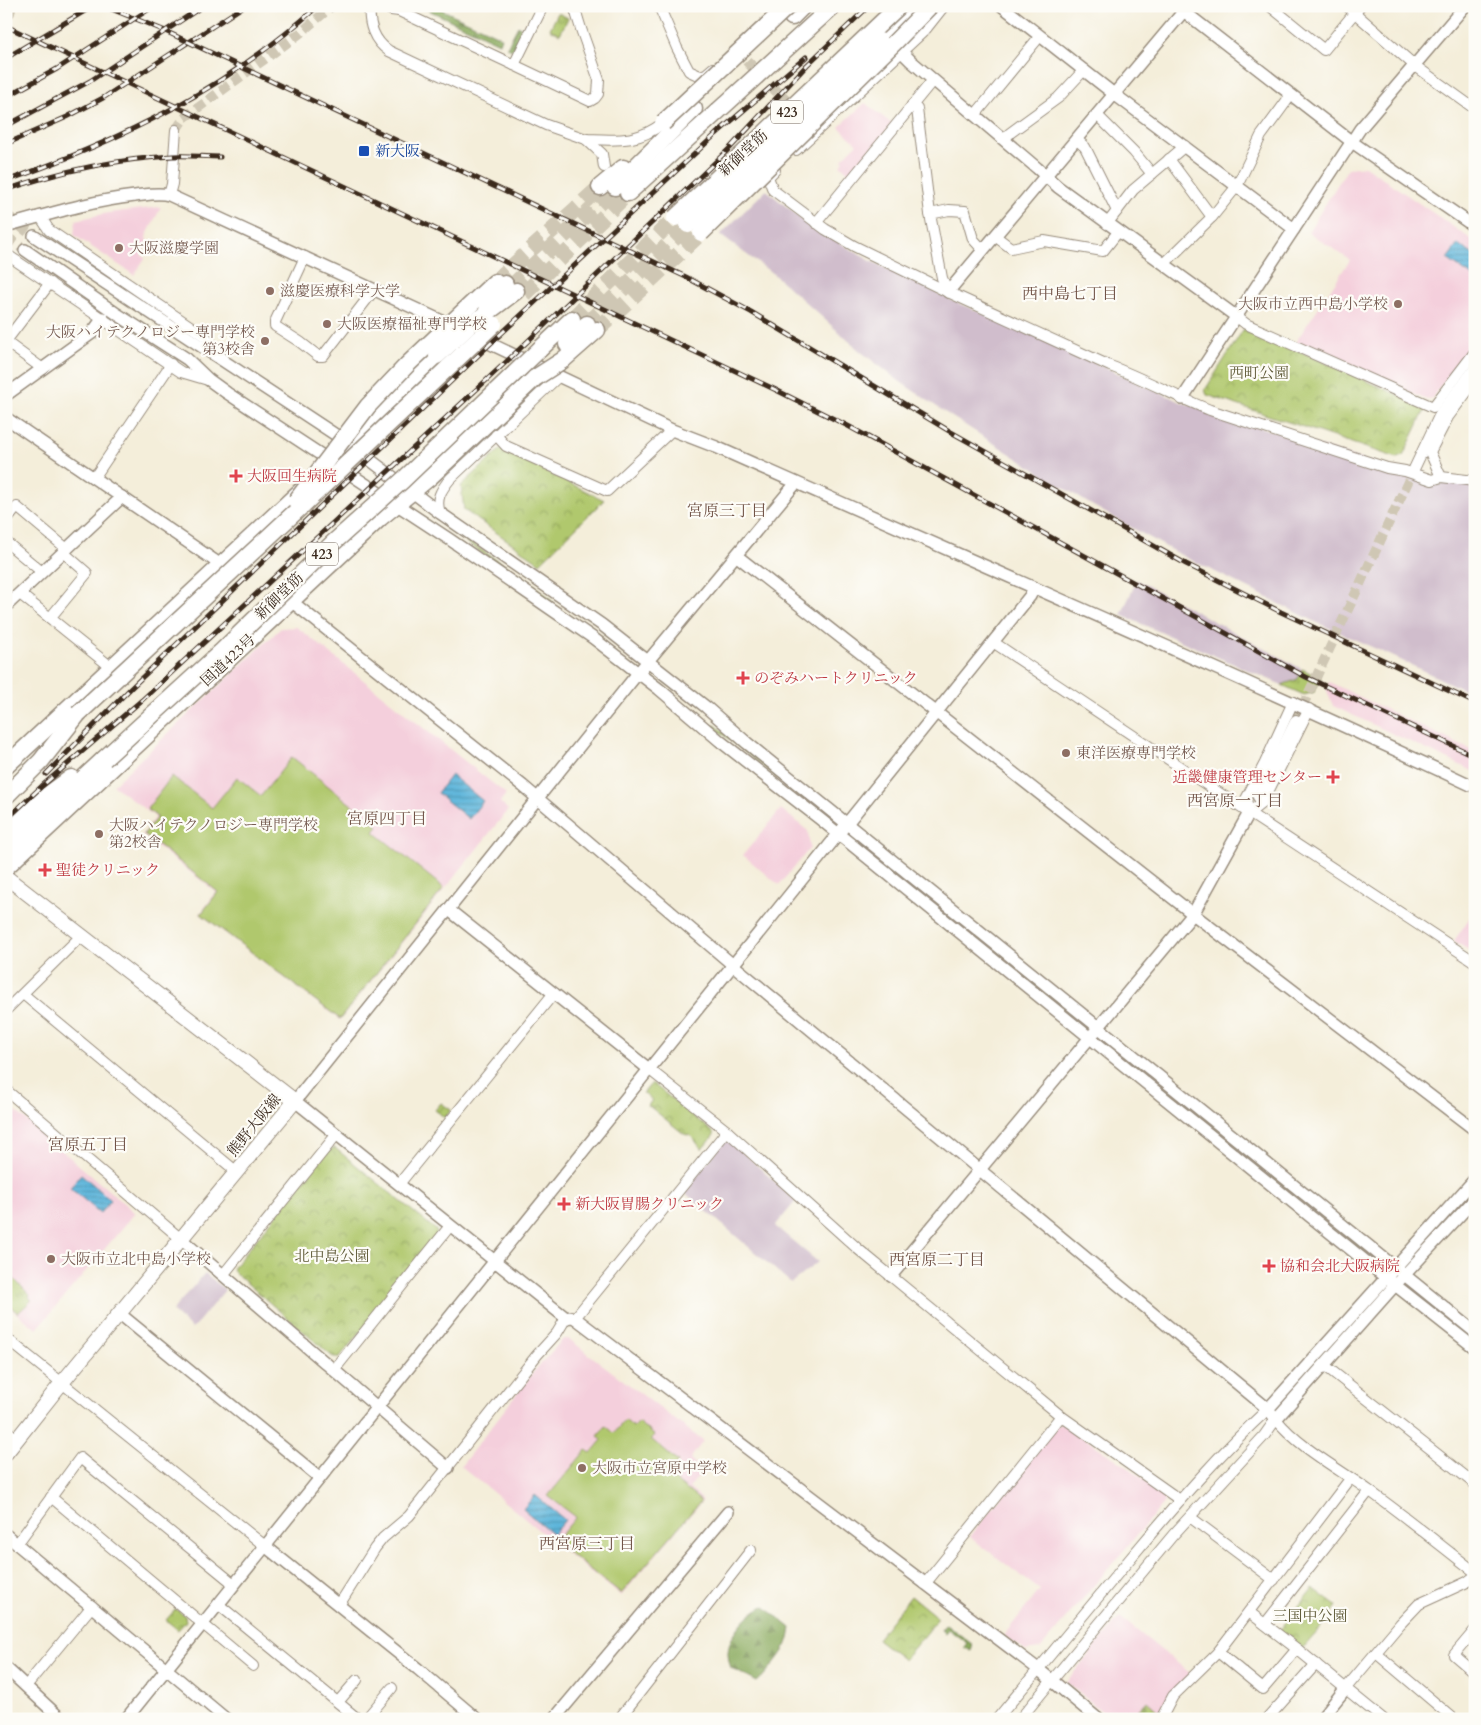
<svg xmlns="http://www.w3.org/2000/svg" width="1481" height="1725" font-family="Cardo,'Noto Serif JP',serif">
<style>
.built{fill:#f4cfdc}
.industrial{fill:#d0bdcc}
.grass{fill:url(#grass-tufts);stroke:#767946}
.forest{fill:url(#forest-firs);stroke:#646b3f}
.cemetery{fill:url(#cemetery-stones);stroke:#767946}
.park{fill:url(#park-crowns);stroke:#767946}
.garden{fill:url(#garden-furrows);stroke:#767946}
.pitch{fill:#b0c86d;stroke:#767946}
.water{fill:url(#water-rules);stroke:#4c707c}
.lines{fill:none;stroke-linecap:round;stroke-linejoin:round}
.minor-tunnel{stroke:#cfc7b4;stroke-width:10;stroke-dasharray:10 5;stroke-linecap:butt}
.tertiary-tunnel{stroke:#cfc7b4;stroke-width:11;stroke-dasharray:11 5.5;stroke-linecap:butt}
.trunk-tunnel{stroke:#cfc7b4;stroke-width:16;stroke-dasharray:16 8;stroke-linecap:butt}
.minor-casing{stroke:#988c7c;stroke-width:12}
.tertiary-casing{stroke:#988c7c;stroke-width:14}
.secondary-casing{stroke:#988c7c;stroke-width:16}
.trunk-casing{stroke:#988c7c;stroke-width:19}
.minor{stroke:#fff;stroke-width:10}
.tertiary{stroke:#fff;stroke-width:11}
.secondary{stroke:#fff;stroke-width:14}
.trunk{stroke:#fff;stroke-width:16}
.rail-casing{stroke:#3b2a1e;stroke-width:5}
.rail{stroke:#fdfcf7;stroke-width:3;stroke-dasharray:9;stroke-linecap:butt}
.trunk-bridge-casing{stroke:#988c7c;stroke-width:19;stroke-linecap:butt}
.trunk-bridge{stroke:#fff;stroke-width:16}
.transit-dot{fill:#1a4fb4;stroke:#fdfcf7;stroke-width:2}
.education-dot{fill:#8d6e63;stroke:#fdfcf7;stroke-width:2}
.health-dot{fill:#e0444e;stroke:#fdfcf7;stroke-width:2}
.labels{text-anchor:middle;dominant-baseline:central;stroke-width:4.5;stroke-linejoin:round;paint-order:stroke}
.shield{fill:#fdfcf7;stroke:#75695f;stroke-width:1}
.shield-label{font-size:14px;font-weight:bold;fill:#3b2a1e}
.transit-label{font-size:15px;fill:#164399;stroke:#fdfcf7;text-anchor:start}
.street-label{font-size:15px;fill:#3b2a1e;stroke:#fdfcf7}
.education-label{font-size:15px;fill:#785e54;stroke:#fdfcf7;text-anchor:start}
.park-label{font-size:15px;fill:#5e5936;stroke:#fdfcf7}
.health-label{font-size:15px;fill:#be3a42;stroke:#fdfcf7;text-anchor:start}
.neighbourhood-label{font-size:16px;fill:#715347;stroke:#fdfcf7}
</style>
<defs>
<pattern id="grass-tufts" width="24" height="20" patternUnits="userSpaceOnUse" patternTransform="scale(1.25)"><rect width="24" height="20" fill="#b0c86d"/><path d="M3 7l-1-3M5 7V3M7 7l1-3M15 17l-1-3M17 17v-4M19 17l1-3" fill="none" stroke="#90a359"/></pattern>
<pattern id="forest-firs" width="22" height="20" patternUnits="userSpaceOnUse" patternTransform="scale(1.25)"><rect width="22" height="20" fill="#8cac60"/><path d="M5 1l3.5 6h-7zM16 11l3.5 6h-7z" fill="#748c4f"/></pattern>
<pattern id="cemetery-stones" width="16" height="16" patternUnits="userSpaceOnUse" patternTransform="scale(1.25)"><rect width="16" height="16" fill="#b0c86d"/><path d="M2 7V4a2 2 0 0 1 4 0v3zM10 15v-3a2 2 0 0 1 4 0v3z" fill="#90a359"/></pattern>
<pattern id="park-crowns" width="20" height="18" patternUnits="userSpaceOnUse" patternTransform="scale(1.25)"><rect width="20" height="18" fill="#b0c86d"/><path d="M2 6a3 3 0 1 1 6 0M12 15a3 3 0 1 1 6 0" fill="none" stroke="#90a359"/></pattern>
<pattern id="garden-furrows" width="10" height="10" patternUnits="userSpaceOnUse" patternTransform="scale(1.25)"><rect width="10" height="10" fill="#b0c86d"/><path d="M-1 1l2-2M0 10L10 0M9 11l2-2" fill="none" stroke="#90a359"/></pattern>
<pattern id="water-rules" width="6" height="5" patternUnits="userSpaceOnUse" patternTransform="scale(1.25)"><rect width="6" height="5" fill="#5eb6db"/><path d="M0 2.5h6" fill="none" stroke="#4f94b1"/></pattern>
</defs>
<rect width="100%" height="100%" fill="#fdfcf7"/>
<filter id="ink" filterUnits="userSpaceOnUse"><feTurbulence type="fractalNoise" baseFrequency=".02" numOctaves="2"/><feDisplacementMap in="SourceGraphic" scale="10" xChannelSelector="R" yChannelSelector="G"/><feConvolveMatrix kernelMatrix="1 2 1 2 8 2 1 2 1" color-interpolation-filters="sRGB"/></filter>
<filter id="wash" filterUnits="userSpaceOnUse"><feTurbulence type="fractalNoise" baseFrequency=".0096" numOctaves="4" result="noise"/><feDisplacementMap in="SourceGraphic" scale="20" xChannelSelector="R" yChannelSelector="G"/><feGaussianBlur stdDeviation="1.12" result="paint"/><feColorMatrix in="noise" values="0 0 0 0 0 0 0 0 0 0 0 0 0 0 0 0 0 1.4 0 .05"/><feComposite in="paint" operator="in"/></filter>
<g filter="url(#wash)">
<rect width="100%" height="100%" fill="#f4eeda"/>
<g class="built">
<polygon points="865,103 892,124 851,175 840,165 844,161 842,159 857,144 839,127"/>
<polygon points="1365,166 1475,242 1475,339 1432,398 1427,400 1295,343 1350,260 1308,232 1348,168"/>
<polygon points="161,207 146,237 147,241 141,255 145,258 134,275 74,235 76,220 108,213"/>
<polygon points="297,627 506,794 500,802 508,810 340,1020 200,914 216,892 142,835 155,817 113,785 281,628"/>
<polygon points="1329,682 1475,752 1475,772 1333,706 1326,688"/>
<polygon points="781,809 808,831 810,848 779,885 743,855"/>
<polygon points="1475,910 1475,954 1454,941"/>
<polygon points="6,1103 135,1213 37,1329 6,1305"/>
<polygon points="563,1339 569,1339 703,1441 690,1459 703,1470 689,1488 703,1500 621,1596 553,1542 461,1466 536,1369"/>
<polygon points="1063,1424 1132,1470 1164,1495 1165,1502 1040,1649 1025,1651 1004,1635 1040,1590 970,1537 1057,1425"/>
<polygon points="1120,1617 1191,1674 1159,1713 1147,1701 1130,1719 1111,1719 1066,1682"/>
</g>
<g class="industrial">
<polygon points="766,190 809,225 871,261 953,301 1034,335 1181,402 1437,483 1448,482 1475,485 1475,695 1381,651 1318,623 1175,552 1088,503 949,415 899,381 860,351 776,276 720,235"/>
<polygon points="1137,580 1302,669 1298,679 1282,685 1121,615"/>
<polygon points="729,1140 796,1201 775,1226 818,1262 791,1283 683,1191 725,1141"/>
<polygon points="205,1273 225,1290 192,1329 172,1311"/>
</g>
<g class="grass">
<polygon points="558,13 568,18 560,34 550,29"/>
<polygon points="467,540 534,585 553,602 552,603 466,542"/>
<polygon points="1302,669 1321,678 1314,692 1304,695 1282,685 1298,679"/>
<polygon points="715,725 820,810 819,812 720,732 713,726"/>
<polygon points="868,848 1074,1015 1073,1016 867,850"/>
<polygon points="1121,1051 1370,1253 1368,1255 1119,1053"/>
<polygon points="1475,1189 1475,1192 1416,1255 1415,1254"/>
<polygon points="6,1271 30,1295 29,1297 32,1300 18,1313 6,1303"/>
<polygon points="1420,1293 1475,1337 1475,1341 1418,1296"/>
<polygon points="1375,1299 1376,1300 1287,1398 1286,1397"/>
</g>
<g class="forest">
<polygon points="434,6 501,37 499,43 422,7"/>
<polygon points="518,26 524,29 514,48 511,50 507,47"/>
<path d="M 764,1606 L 791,1628 C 790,1633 789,1639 787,1644 C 784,1652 764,1677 757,1682 L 731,1668 C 729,1663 728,1657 728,1652 C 730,1633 748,1613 764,1606 Z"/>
<polygon points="946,1624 973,1645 971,1651 964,1647 967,1643 948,1629 945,1633 941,1630"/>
</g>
<polygon class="cemetery" points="1147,1701 1161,1714 1158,1719 1130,1719"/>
<g class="park">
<polygon points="1247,328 1423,406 1425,410 1403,456 1397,458 1207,395 1205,390 1243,330"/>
<polygon points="501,449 604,500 540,563 464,510 461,486"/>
<polygon points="652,1083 713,1132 714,1135 702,1149 691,1136 684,1134 649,1106 647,1107 652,1100 643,1093"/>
<polygon points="335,1148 436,1230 437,1237 339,1358 334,1358 234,1272 233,1268 330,1149"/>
<polygon points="1313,1588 1337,1606 1320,1629 1302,1649 1279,1631"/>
<polygon points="911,1596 938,1618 904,1660 877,1639"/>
<polygon points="176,1609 185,1616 186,1621 178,1630 166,1620"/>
</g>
<polygon class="garden" points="441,1103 451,1110 445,1118 435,1110"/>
<g class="pitch">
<polygon points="292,757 378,826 374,832 444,888 340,1019 201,914 218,892 144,834 157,817 147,809 172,776 212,808 237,777 261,796"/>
<polygon points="625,1420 633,1427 638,1422 654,1435 651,1439 678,1462 668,1475 701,1501 621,1594 555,1542 576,1517 548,1496 586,1450 591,1453 602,1440 598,1436 606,1426 614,1433"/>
</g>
<g class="water">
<polygon points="1458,244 1475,256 1475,278 1447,259"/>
<polygon points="451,775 483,801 469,819 437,793"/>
<polygon points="81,1174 111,1200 100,1213 70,1188"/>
<polygon points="535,1495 565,1520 553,1534 523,1509"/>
</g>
</g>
<g filter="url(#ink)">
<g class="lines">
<g class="minor-tunnel">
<polyline points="6,17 10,13 12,6"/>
<polyline points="176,130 184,118 299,34 332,6"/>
<polyline points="1296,720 1414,469"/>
</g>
<g class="tertiary-tunnel">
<polyline points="735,49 797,112"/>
<polyline points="6,215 34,236"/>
<polyline points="6,237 25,250"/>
</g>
<g class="trunk-tunnel">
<polyline points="495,282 599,188"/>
<polyline points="511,287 615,187"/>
<polyline points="524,294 628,193"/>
<polyline points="572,319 675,218"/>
<polyline points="587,324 688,225"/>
<polyline points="597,330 701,233"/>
</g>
<defs>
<g id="minor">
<path d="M 370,6 C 368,24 374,41 389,51 L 546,125 L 586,139 L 602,154 L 604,167"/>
<polyline points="383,6 391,10 399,11"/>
<polyline points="397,6 399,11 514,65 543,6"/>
<polyline points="659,6 677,48 689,71 700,76 706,74 713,68"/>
<polyline points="1270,6 1324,50 1360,6"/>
<polyline points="1347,6 1414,65 1475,109"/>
<polyline points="514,65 590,101 595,98 598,94 599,80 581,29 574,6"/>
<polyline points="912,105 917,109 930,214 942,278 948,292"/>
<polyline points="975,115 1040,36"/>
<polyline points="1097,115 1134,152 1152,174"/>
<path d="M 586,139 C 617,140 638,143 663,123"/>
<polyline points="1076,139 1085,147 1117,211"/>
<polyline points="1004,140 1010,133 1058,98 1084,70"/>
<polyline points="796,150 925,30 944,6"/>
<polyline points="1169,159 1212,217"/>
<path d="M 775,170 L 768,177 L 773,190 L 825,229 L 854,246 L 948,292 L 1110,366 C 1145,379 1176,397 1210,410 L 1387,468 L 1405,471 L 1432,480 L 1441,477 L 1475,481"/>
<polyline points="169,195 172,184 176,130"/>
<polyline points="930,214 949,210 965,211 973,239 983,250"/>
<polyline points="40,216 49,230 206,337 223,359"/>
<polyline points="816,223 933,80"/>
<polyline points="1107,224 1133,190 1185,146"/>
<polyline points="995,236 1011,248 1044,241 1103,251 1118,232"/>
<polyline points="6,254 181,372 208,380"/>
<polyline points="305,257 275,322 275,326 300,342 318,356 323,356 374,290"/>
<polyline points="1164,264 1212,217 1237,186 1261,136 1291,95"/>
<polyline points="1237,317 1246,324 1433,407 1475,352"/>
<polyline points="6,341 50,283"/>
<polyline points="6,342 43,369"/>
<polyline points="496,435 506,446 607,491 672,430"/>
<polyline points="1414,469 1441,412 1475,368"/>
<polyline points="1441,477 1430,452 1448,417 1475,381"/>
<polyline points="94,478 171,364"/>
<path d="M 440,513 C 435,499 441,490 450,479 L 559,376"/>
<polyline points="6,521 17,507 67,549"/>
<polyline points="6,542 42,572"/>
<polyline points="20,594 111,667"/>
<polyline points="50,618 87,573 63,552"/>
<polyline points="993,642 1249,813 1475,962"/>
<polyline points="1258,797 1296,720"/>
<polyline points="1249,813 1246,799 1265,763 1293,702"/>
<polyline points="1249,813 1263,802 1309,709"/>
<polyline points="23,994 237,1172"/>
<polyline points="6,1010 81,936"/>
<polyline points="650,1070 727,1131 858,1249 1061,1416 925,1584"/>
<polyline points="6,1090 181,1239"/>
<polyline points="399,1184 554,993"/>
<polyline points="223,1275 337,1134"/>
<polyline points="575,1318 727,1131"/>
<polyline points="6,1338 265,1546"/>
<polyline points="1324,1365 1475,1484"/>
<polyline points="334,1370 450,1226"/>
<polyline points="1061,1416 1180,1500"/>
<polyline points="6,1430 17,1439"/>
<polyline points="51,1497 253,1666"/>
<polyline points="1190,1517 1274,1580"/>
<polyline points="17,1544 80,1458 234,1584"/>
<polyline points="218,1604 358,1719"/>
<polyline points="339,1605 375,1548 383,1538 409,1516 537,1355 557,1333 566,1318"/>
<polyline points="1249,1612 1297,1649 1383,1719"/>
<polyline points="1265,1624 1369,1491"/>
<polyline points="1475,1630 1454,1655 1475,1673"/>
<polyline points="1218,1652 1263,1689 1297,1649"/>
<polyline points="1376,1653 1454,1719"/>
<polyline points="26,1686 92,1606"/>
<polyline points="1346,1688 1400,1624 1419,1604 1467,1582 1475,1576"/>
<polyline points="338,1702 357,1680"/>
<polyline points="366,1719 392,1688"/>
<polyline points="619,1719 751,1550"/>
<path d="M 997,1719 C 1043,1664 1088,1609 1134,1554 C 1176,1504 1220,1453 1268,1409"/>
<path d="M 1020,1719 L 1173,1535 L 1264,1436 L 1276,1419 C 1299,1448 1341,1470 1371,1492 C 1406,1517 1440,1545 1475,1572"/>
<polyline points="1161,1719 1173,1696 1218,1652 1350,1479"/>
<polyline points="1267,1719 1316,1664"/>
</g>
<g id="tertiary">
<polyline points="1002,6 1114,94 1294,229"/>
<polyline points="1177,6 1352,142 1475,227"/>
<polyline points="902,52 911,61 1037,168 1058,187 1237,317"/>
<path d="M 6,226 C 49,214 91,201 135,196 C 146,195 158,192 169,195 L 455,327"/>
<polyline points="34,236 348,443 440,513 602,625 706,707 747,743 1475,1332"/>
<polyline points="25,250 117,314 187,359 209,380 227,393 449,539 593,638 659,689 720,741 820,819 1385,1277 1475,1348"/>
<polyline points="948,292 1188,6"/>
<path d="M 474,336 L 672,430 L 716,447 C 969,560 1224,669 1475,787"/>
<polyline points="6,395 92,333 103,318"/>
<polyline points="1182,399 1360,129 1465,6"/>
<polyline points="6,418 221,565"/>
<polyline points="796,483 638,673 295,1101 566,1318 571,1317 575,1318 1038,1669 1098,1719"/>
<polyline points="737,556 1193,914 1475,1130"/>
<polyline points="291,601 523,786 733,965 1268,1409 1276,1419 1396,1284 1475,1199"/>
<polyline points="6,606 122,497"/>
<polyline points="449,910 650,1070"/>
<polyline points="181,1239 448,1468"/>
<polyline points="891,1276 1193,914 1249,813"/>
<polyline points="120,1314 319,1477"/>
<polyline points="1268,1409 1475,1179"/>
<polyline points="6,1535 226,1719"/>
<polyline points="265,1546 418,1669 477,1719"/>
<polyline points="6,1668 61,1719"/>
<polyline points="126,1719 1030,596 1034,588"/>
<polyline points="554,1719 728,1512"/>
<polyline points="1321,1719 1346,1688"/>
</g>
<polyline id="secondary" points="6,877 295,1101 56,1390 6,1453"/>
<g id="trunk">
<polyline points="792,17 803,6"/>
<polyline points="880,41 916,6"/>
<polyline points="600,187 623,168"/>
<polyline points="615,187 694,109"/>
<polyline points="628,193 706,122"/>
<polyline points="487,305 505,284"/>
<polyline points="465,310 495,282"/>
<polyline points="468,327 516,291"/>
<polyline points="567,344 587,324"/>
<polyline points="540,349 572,319"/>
<polyline points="563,360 597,330"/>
<polyline points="342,449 437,356"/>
<polyline points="6,766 304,488"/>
<polyline points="6,796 41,761 78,714"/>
<polyline points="6,833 49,794 71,778"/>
<polyline points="6,850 104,759"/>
<polyline points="6,867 380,518 430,477 535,378"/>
</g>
</defs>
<use href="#minor" class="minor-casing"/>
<use href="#tertiary" class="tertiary-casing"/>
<use href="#secondary" class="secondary-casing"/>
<use href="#trunk" class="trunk-casing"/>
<use href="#minor" class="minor"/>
<use href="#tertiary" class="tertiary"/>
<use href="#secondary" class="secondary"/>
<use href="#trunk" class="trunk"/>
<defs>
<g id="rail">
<polyline points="104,6 163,30 686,277 751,312 951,432 1186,564 1281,612 1475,703"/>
<polyline points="6,26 776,390 848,426 1306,677 1475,756"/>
<polyline points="6,58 93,6"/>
<polyline points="6,97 57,69 154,6"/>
<polyline points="6,126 90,81 203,6"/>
<polyline points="6,144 67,117 103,98 244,6"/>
<path d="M 6,181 C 122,140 226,89 318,6"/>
<path d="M 6,190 C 60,171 116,159 173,156 C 188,155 204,157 220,157"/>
<polyline points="46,774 131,688 490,344 716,134 806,57"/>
<polyline points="6,820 42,786 142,700 506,362 730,148 807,65 869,6"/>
</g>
</defs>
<use href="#rail" class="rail-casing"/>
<use href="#rail" class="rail"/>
<defs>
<g id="trunk-bridge">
<polyline points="706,122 833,6"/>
<polyline points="663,123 788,6"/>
<polyline points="675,218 899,6"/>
<polyline points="688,225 880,41"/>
<polyline points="701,233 895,42 930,6"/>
<polyline points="437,356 468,327"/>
<polyline points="535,378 563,360"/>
<polyline points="296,501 368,406 407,365 465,310"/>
<polyline points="78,714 319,490 494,324"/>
<polyline points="104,759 221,652 333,543 403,480 540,349"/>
</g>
</defs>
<use href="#trunk-bridge" class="trunk-bridge-casing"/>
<use href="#trunk-bridge" class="trunk-bridge"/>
</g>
</g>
<rect class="transit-dot" x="358" y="145" width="12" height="12" rx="2.5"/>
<g class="education-dot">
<circle cx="119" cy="248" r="5"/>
<circle cx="270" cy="291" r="5"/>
<circle cx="1398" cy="304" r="5"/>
<circle cx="327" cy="324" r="5"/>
<circle cx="265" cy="341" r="5"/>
<circle cx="1066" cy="753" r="5"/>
<circle cx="99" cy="834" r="5"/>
<circle cx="51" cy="1259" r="5"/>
<circle cx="582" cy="1468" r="5"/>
</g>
<g class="health-dot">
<path d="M233.5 468.5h5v5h5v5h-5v5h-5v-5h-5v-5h5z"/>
<path d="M740.5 670.5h5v5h5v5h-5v5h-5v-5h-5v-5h5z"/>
<path d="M1330.5 769.5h5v5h5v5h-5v5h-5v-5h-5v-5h5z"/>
<path d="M42.5 862.5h5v5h5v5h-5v5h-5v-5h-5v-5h5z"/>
<path d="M561.5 1196.5h5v5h5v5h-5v5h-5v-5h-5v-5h5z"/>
<path d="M1266.5 1258.5h5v5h5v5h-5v5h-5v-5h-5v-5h5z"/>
</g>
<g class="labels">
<g class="shield">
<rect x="771" y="100.5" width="32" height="23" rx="4"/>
<rect x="306" y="542.5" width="32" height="23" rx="4"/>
</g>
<g class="shield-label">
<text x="787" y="112">423</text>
<text x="322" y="554">423</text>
</g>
<g class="transit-label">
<text x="375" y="151">新大阪</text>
</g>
<g class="street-label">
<text transform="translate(743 153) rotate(-43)">新御堂筋</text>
<text transform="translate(279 596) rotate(-44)">新御堂筋</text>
<text transform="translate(228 660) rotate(-43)">国道423号</text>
<text transform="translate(254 1125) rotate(-51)">熊野大阪線</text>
</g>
<g class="education-label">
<text x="129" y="248">大阪滋慶学園</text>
<text x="280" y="291">滋慶医療科学大学</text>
<text x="1388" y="304" text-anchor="end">大阪市立西中島小学校</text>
<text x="337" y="324">大阪医療福祉専門学校</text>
<text x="255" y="332" text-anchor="end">大阪ハイテクノロジー専門学校<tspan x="255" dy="17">第3校舎</tspan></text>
<text x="1076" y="753">東洋医療専門学校</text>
<text x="109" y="825">大阪ハイテクノロジー専門学校<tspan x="109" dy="17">第2校舎</tspan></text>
<text x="61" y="1259">大阪市立北中島小学校</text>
<text x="592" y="1468">大阪市立宮原中学校</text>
</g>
<g class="park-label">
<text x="1259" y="373">西町公園</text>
<text x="332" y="1256">北中島公園</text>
<text x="1310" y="1616">三国中公園</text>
</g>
<g class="health-label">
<text x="247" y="476">大阪回生病院</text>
<text x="754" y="678">のぞみハートクリニック</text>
<text x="1322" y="777" text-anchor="end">近畿健康管理センター</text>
<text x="56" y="870">聖徒クリニック</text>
<text x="575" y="1204">新大阪胃腸クリニック</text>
<text x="1280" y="1266">協和会北大阪病院</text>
</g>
<g class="neighbourhood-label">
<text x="1070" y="294">西中島七丁目</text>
<text x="727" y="511">宮原三丁目</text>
<text x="1235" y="801">西宮原一丁目</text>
<text x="387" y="819">宮原四丁目</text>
<text x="88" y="1145">宮原五丁目</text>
<text x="937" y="1260">西宮原二丁目</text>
<text x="587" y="1544">西宮原三丁目</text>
</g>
</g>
<rect width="1481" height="1725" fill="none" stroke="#fdfcf7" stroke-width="25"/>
</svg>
